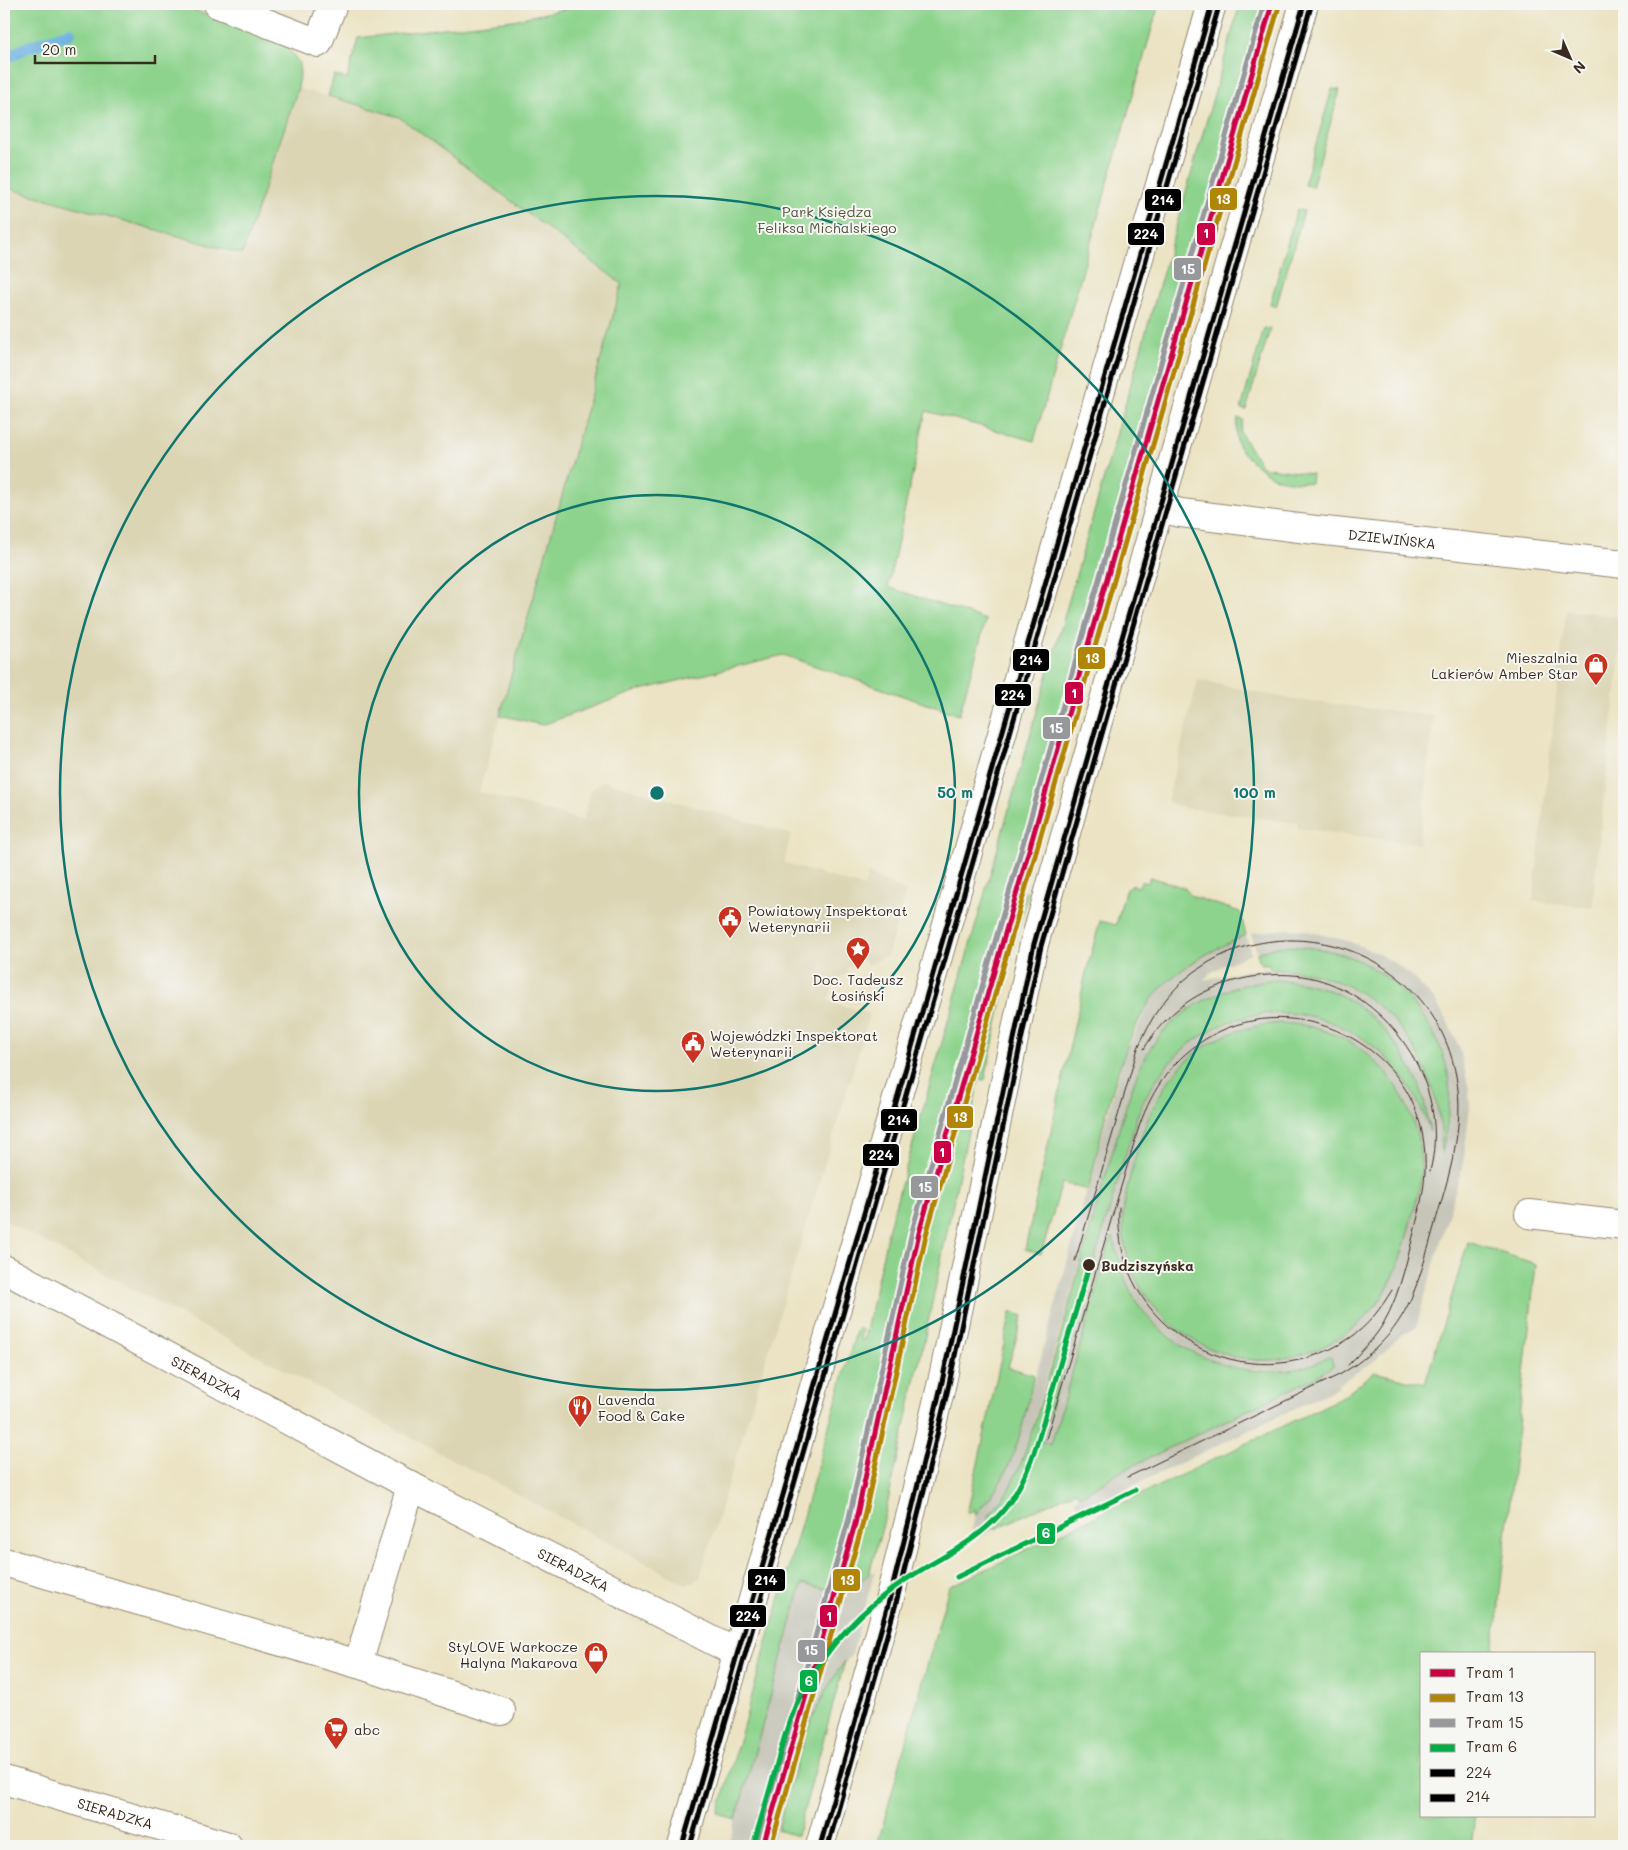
<svg xmlns="http://www.w3.org/2000/svg" width="1628" height="1850" font-family="Mali,sans-serif">
<style>
.built{fill:#dcd5b4}
.industrial{fill:#c6c5b8;fill-rule:evenodd}
.green{fill:#8dd38d;stroke:#647e56}
.lines{fill:none;stroke-linecap:round;stroke-linejoin:round}
.stream{stroke:#6bb0e1;stroke-width:12}
.minor-casing{stroke:#938670;stroke-width:30}
.tertiary-casing{stroke:#938670;stroke-width:30}
.minor{stroke:#fff;stroke-width:28}
.tertiary{stroke:#fff;stroke-width:28}
.tram{stroke:#3b2a1e;stroke-width:1}
.bus-1-casing{stroke:#f6f6f2;stroke-width:9}
.bus-2-casing{stroke:#f6f6f2;stroke-width:9}
.bus-1{stroke:#000;stroke-width:5}
.bus-2{stroke:#000;stroke-width:5}
.tram-1-casing{stroke:#f6f6f2;stroke-width:9}
.tram-2-casing{stroke:#f6f6f2;stroke-width:9}
.tram-3-casing{stroke:#f6f6f2;stroke-width:9}
.tram-4-casing{stroke:#f6f6f2;stroke-width:9}
.tram-1{stroke:#ca0047;stroke-width:5}
.tram-2{stroke:#b18506;stroke-width:5}
.tram-3{stroke:#96989c;stroke-width:5}
.tram-4{stroke:#00ad46;stroke-width:5}
.ring{fill:none;stroke:#0f766e;stroke-width:2.5}
.stop-dot{fill:#3b2a1e;stroke:#f6f6f2;stroke-width:2}
.labels{text-anchor:middle;dominant-baseline:central;stroke-width:4;stroke-linejoin:round;paint-order:stroke}
.park-label{font-size:14px;fill:#50543a;stroke:#f6f6f2}
.street-label{font-size:14px;fill:#3b2a1e;stroke:#f6f6f2}
.poi-label{font-size:14px;fill:#3b2a1e;stroke:#f6f6f2;text-anchor:start}
.stop-label{font-size:14px;font-weight:bold;fill:#3b2a1e;stroke:#f6f6f2;text-anchor:start}
.centre{fill:#0f766e;stroke:#f6f6f2;stroke-width:2.5}
.ring-label{font-size:15px;text-anchor:middle;font-weight:bold;fill:#0f766e;stroke:#f6f6f2;stroke-width:4;stroke-linejoin:round;paint-order:stroke}
.line-badge{stroke:#f6f6f2;stroke-width:2}
.badge-label{font-size:14px;text-anchor:middle;font-weight:bold;fill:#fff}
</style>
<rect width="100%" height="100%" fill="#f6f6f2"/>
<filter id="ink" filterUnits="userSpaceOnUse"><feTurbulence type="fractalNoise" baseFrequency=".02" numOctaves="2"/><feDisplacementMap in="SourceGraphic" scale="10" xChannelSelector="R" yChannelSelector="G"/><feConvolveMatrix kernelMatrix="1 2 1 2 8 2 1 2 1" color-interpolation-filters="sRGB"/></filter>
<filter id="wash" filterUnits="userSpaceOnUse"><feTurbulence type="fractalNoise" baseFrequency=".0096" numOctaves="4" result="noise"/><feDisplacementMap in="SourceGraphic" scale="20" xChannelSelector="R" yChannelSelector="G"/><feGaussianBlur stdDeviation="1.12" result="paint"/><feColorMatrix in="noise" values="0 0 0 0 0 0 0 0 0 0 0 0 0 0 0 0 0 1.4 0 .05"/><feComposite in="paint" operator="in"/></filter>
<g filter="url(#wash)">
<rect width="100%" height="100%" fill="#ebe3c3"/>
<g class="built">
<polygon points="298,88 399,117 622,283 479,792 583,821 591,790 603,781 791,834 784,863 864,887 868,874 906,892 887,956 867,965 865,960 847,968 848,973 834,980 828,1001 870,1014 700,1577 687,1585 4,1220 4,187 242,253"/>
<polygon points="1566,610 1624,617 1592,908 1533,901"/>
<polygon points="1198,680 1290,699 1434,716 1419,844 1297,828 1297,823 1186,808 1167,802"/>
</g>
<g class="industrial">
<path d="M 1284,929 L 1303,930 L 1348,941 L 1379,954 L 1399,966 L 1410,975 L 1434,999 L 1448,1023 L 1460,1049 L 1469,1090 L 1470,1107 L 1463,1164 L 1416,1327 L 1400,1336 L 1376,1360 L 1338,1384 L 1339,1387 L 1078,1512 L 1075,1499 L 1122,1471 L 1327,1371 L 1328,1357 L 1307,1366 L 1281,1370 L 1251,1369 L 1217,1363 L 1182,1347 L 1156,1326 L 1140,1306 L 1126,1282 L 1121,1269 L 1115,1244 L 1111,1239 L 1051,1445 L 1040,1441 L 1136,1116 L 1149,1090 L 1158,1075 L 1170,1061 L 1187,1046 L 1204,1034 L 1234,1021 L 1250,1016 L 1278,1013 L 1292,1013 L 1318,1018 L 1345,1028 L 1380,1051 L 1398,1070 L 1414,1092 L 1429,1128 L 1420,1087 L 1399,1049 L 1375,1020 L 1345,998 L 1316,986 L 1290,981 L 1267,980 L 1211,997 L 1193,1006 L 1152,1046 L 1143,1061 L 1131,1090 L 1108,1167 L 1022,1461 L 1008,1491 L 988,1517 L 995,1529 L 970,1541 L 975,1515 L 1001,1481 L 1016,1448 L 1124,1056 L 1149,1003 L 1158,991 L 1181,970 L 1219,946 L 1246,935 L 1251,954 L 1224,965 L 1210,973 L 1204,980 L 1243,971 L 1270,968 L 1299,970 L 1335,981 L 1375,1003 L 1395,1020 L 1404,1031 L 1425,1068 L 1440,1119 L 1442,1152 L 1449,1117 L 1449,1082 L 1443,1055 L 1431,1027 L 1422,1014 L 1403,992 L 1379,973 L 1366,964 L 1343,954 L 1316,948 L 1285,946 L 1273,948 L 1257,953 L 1251,933 ZM 1281,1023 L 1313,1028 L 1339,1036 L 1359,1049 L 1385,1071 L 1419,1142 L 1421,1165 L 1421,1179 L 1403,1249 L 1366,1316 L 1345,1334 L 1322,1347 L 1294,1356 L 1262,1360 L 1221,1353 L 1208,1348 L 1199,1343 L 1162,1317 L 1147,1297 L 1137,1279 L 1125,1240 L 1131,1172 L 1139,1140 L 1147,1118 L 1155,1101 L 1173,1074 L 1199,1050 L 1217,1039 L 1256,1026 Z"/>
<polygon points="875,1570 852,1654 834,1676 818,1706 799,1752 778,1830 775,1830 771,1846 728,1846 802,1584 844,1593 848,1592"/>
</g>
<g class="green">
<polygon points="4,4 178,4 286,45 299,63 300,74 298,88 242,254 4,187"/>
<polygon points="588,4 1159,4 1034,441 926,411 888,587 986,620 959,715 783,655 637,691 542,725 500,715 622,284 399,117 328,96 334,75 347,79 358,38 513,20"/>
<polygon points="1240,4 1276,4 983,1021 987,1022 1025,891 1028,893 1010,963 985,1080 979,1079 926,1332 882,1528 869,1574 848,1592 843,1593 802,1584 736,1819 718,1814 857,1328 862,1329 860,1339 864,1340 889,1227"/>
<polygon points="1332,89 1340,90 1312,187 1304,185"/>
<polygon points="1297,209 1304,211 1276,307 1270,304"/>
<polygon points="1264,328 1270,329 1246,410 1241,409"/>
<path d="M 1238,418 L 1243,420 L 1240,432 L 1262,467 L 1312,474 L 1311,483 C 1300,482 1287,482 1276,478 C 1267,476 1242,454 1238,445 C 1235,437 1236,427 1238,418 Z"/>
<path d="M 1150,877 L 1185,888 L 1191,896 L 1240,912 L 1246,935 C 1214,949 1184,964 1159,990 C 1120,1033 1102,1134 1088,1190 L 1062,1183 L 1041,1254 L 1025,1249 L 1086,973 L 1100,921 L 1116,925 L 1125,891 L 1133,885 L 1139,887 L 1141,881 L 1148,883 Z"/>
<path d="M 1285,946 C 1304,947 1323,948 1342,954 C 1394,970 1444,1027 1449,1082 C 1451,1107 1446,1131 1442,1154 C 1441,1142 1442,1128 1439,1116 C 1422,1027 1362,971 1270,968 L 1269,964 L 1260,964 L 1257,953 L 1273,948 Z"/>
<path d="M 1267,980 C 1283,980 1300,981 1316,986 C 1365,999 1401,1042 1420,1087 C 1425,1101 1427,1117 1430,1132 C 1384,983 1196,970 1137,1116 L 1041,1441 L 1051,1445 L 1111,1239 L 1113,1237 C 1122,1269 1125,1290 1148,1317 C 1187,1364 1271,1389 1328,1357 L 1331,1358 L 1333,1364 L 1333,1366 L 1314,1378 L 1122,1471 L 1080,1496 L 1076,1491 L 995,1529 L 988,1517 L 1008,1491 L 1022,1461 C 1053,1369 1077,1274 1104,1181 C 1110,1160 1116,1140 1122,1119 C 1130,1094 1137,1068 1152,1046 C 1180,1007 1220,988 1267,980 Z"/>
<path d="M 1281,1023 C 1296,1024 1311,1026 1325,1031 C 1382,1049 1419,1107 1421,1165 C 1422,1185 1415,1205 1410,1224 C 1404,1248 1397,1273 1384,1294 C 1357,1338 1298,1367 1246,1359 C 1181,1349 1125,1294 1123,1226 C 1122,1203 1129,1180 1135,1158 C 1155,1080 1196,1029 1281,1023 Z"/>
<polygon points="1468,1242 1536,1264 1493,1654 1422,1654 1422,1816 1475,1816 1471,1846 877,1846 949,1587 1343,1397 1374,1372 1425,1384"/>
<path d="M 1011,1312 L 1023,1316 L 1008,1367 L 1034,1375 C 1026,1411 1019,1449 1001,1481 C 994,1493 984,1504 975,1515 L 975,1509 L 967,1514 Z"/>
<path d="M 845,1661 L 797,1836 L 778,1830 C 794,1771 808,1711 845,1661 Z"/>
</g>
<g class="lines">
<polyline class="stream" points="4,59 28,47 70,33"/>
</g>
</g>
<g filter="url(#ink)">
<g class="lines">
<defs>
<g id="minor">
<polyline points="218,4 318,43 333,4"/>
<path id="s1" d="M 1159,508 L 1181,513 L 1307,529 L 1624,564"/>
<polyline points="1529,1214 1624,1225"/>
<path id="s2" d="M 4,1269 L 411,1486 L 737,1653"/>
<polyline points="4,1562 358,1664 501,1711"/>
<polyline points="358,1664 411,1486"/>
<path id="s3" d="M 4,1780 L 228,1846"/>
</g>
<g id="tertiary">
<polyline points="682,1846 1212,4"/>
<polyline points="820,1846 889,1601 913,1505 942,1382 1034,944 1304,4"/>
</g>
</defs>
<use href="#minor" class="minor-casing"/>
<use href="#tertiary" class="tertiary-casing"/>
<use href="#minor" class="minor"/>
<use href="#tertiary" class="tertiary"/>
<g class="tram">
<path d="M 1144,1049 C 1162,1018 1188,997 1221,985 C 1255,973 1295,970 1329,983 C 1401,1011 1450,1094 1430,1171"/>
<path d="M 1119,1207 C 1111,1331 1248,1406 1350,1338 C 1368,1326 1381,1308 1392,1290"/>
<path d="M 1075,1261 L 1138,1048 C 1146,1030 1154,1013 1167,998 C 1256,892 1431,939 1456,1076 C 1466,1128 1448,1177 1434,1227 C 1415,1296 1405,1335 1341,1374 L 1128,1477"/>
<path d="M 1348,1365 C 1361,1352 1374,1339 1383,1324 C 1402,1292 1410,1245 1420,1209"/>
<path d="M 1046,1439 L 1137,1133 C 1149,1095 1169,1062 1204,1040 C 1286,987 1403,1037 1422,1132 C 1428,1161 1425,1187 1418,1215"/>
</g>
<defs>
<g id="bus-1">
<polyline points="682,1846 1212,4"/>
<polyline points="820,1846 889,1601 913,1505 942,1382 1034,944 1304,4"/>
</g>
<g id="bus-2">
<polyline points="690,1846 1219,6"/>
<polyline points="828,1846 896,1603 920,1507 949,1384 1041,946 1311,6"/>
</g>
</defs>
<use href="#bus-1" class="bus-1-casing"/>
<use href="#bus-2" class="bus-2-casing"/>
<use href="#bus-1" class="bus-1"/>
<use href="#bus-2" class="bus-2"/>
<defs>
<polyline id="tram-1" points="763,1846 855,1524 919,1233 1272,4"/>
<polyline id="tram-2" points="771,1846 862,1526 926,1235 1279,6"/>
<polyline id="tram-3" points="756,1844 848,1522 912,1231 1264,4"/>
<g id="tram-4">
<polyline points="957,1577 1135,1490"/>
<path d="M 753,1846 C 761,1818 770,1791 777,1763 C 782,1746 786,1729 793,1712 C 813,1664 849,1621 891,1590 C 929,1561 976,1546 1006,1507 C 1031,1475 1040,1433 1051,1395 C 1063,1352 1077,1309 1089,1265"/>
</g>
</defs>
<use href="#tram-1" class="tram-1-casing"/>
<use href="#tram-2" class="tram-2-casing"/>
<use href="#tram-3" class="tram-3-casing"/>
<use href="#tram-4" class="tram-4-casing"/>
<use href="#tram-1" class="tram-1"/>
<use href="#tram-2" class="tram-2"/>
<use href="#tram-3" class="tram-3"/>
<use href="#tram-4" class="tram-4"/>
</g>
</g>
<g class="ring">
<circle cx="657" cy="793" r="298"/>
<circle cx="657" cy="793" r="597"/>
</g>
<defs>
<symbol id="shop-pin" viewBox="-11 -11 22 30"><path d="M0 17L-7.5 6A9.5 9.5 0 1 1 7.5 6Z" fill="#c8321e" stroke="#f6f6f2"/><path d="M-5-2.5h2.3a2.7 3.5 0 0 1 5.4 0H5L5.5 6h-11ZM-1.5-2.5h3a1.5 2.3 0 0 0-3 0Z" fill="#fff"/></symbol>
<symbol id="civic-pin" viewBox="-11 -11 22 30"><path d="M0 17L-7.5 6A9.5 9.5 0 1 1 7.5 6Z" fill="#c8321e" stroke="#f6f6f2"/><path d="M-.6-6.5H3V-4.5H.6V-3L4-1V1h2V6H-6V1h2V-1L-.6-3ZM-1.2 2.5V6h2.4V2.5Z" fill="#fff"/></symbol>
<symbol id="sight-pin" viewBox="-11 -11 22 30"><path d="M0 17L-7.5 6A9.5 9.5 0 1 1 7.5 6Z" fill="#c8321e" stroke="#f6f6f2"/><path d="M0-6L1.8-2.2L6-1.7L2.9 1.2L3.7 5.4L0 3.3L-3.7 5.4L-2.9 1.2L-6-1.7L-1.8-2.2Z" fill="#fff"/></symbol>
<symbol id="restaurant-pin" viewBox="-11 -11 22 30"><path d="M0 17L-7.5 6A9.5 9.5 0 1 1 7.5 6Z" fill="#c8321e" stroke="#f6f6f2"/><path d="M-5-6h1v4h1v-4h1v4h1v-4h1v5L-1.5 .5V6h-2V.5L-5-1ZM5-6V6H3V1.5H1.5Q1.5-4 5-6Z" fill="#fff"/></symbol>
<symbol id="supermarket-pin" viewBox="-11 -11 22 30"><path d="M0 17L-7.5 6A9.5 9.5 0 1 1 7.5 6Z" fill="#c8321e" stroke="#f6f6f2"/><path d="M-6-5.5h2.5l.6 2H6L4.5 2H-2.5L-4.4-4H-6ZM-1.5 3.2a1.3 1.3 0 1 0 .1 0ZM3 3.2a1.3 1.3 0 1 0 .1 0Z" fill="#fff"/></symbol>
</defs>
<g fill-rule="evenodd">
<use href="#shop-pin" x="1582" y="651" width="28" height="38"/>
<use href="#civic-pin" x="716" y="904" width="28" height="38"/>
<use href="#sight-pin" x="844" y="935" width="28" height="38"/>
<use href="#civic-pin" x="679" y="1029" width="28" height="38"/>
<use href="#restaurant-pin" x="566" y="1393" width="28" height="38"/>
<use href="#shop-pin" x="582" y="1640" width="28" height="38"/>
<use href="#supermarket-pin" x="322" y="1715" width="28" height="38"/>
</g>
<circle class="stop-dot" cx="1089" cy="1265" r="7"/>
<g class="labels">
<g class="park-label">
<text x="827" y="211">Park Księdza<tspan x="827" dy="16">Feliksa Michalskiego</tspan></text>
</g>
<g class="street-label">
<text stroke="none"><textPath href="#s1" startOffset="235">DZIEWIŃSKA</textPath></text>
<text stroke="none"><textPath href="#s2" startOffset="230">SIERADZKA</textPath></text>
<text stroke="none"><textPath href="#s2" startOffset="644">SIERADZKA</textPath></text>
<text stroke="none"><textPath href="#s3" startOffset="116">SIERADZKA</textPath></text>
</g>
<g class="poi-label">
<text x="1578" y="657" text-anchor="end">Mieszalnia<tspan x="1578" dy="16">Lakierów Amber Star</tspan></text>
<text x="748" y="910">Powiatowy Inspektorat<tspan x="748" dy="16">Weterynarii</tspan></text>
<text x="858" y="979" text-anchor="middle">Doc. Tadeusz<tspan x="858" dy="16">Łosiński</tspan></text>
<text x="710" y="1035">Wojewódzki Inspektorat<tspan x="710" dy="16">Weterynarii</tspan></text>
<text x="598" y="1399">Lavenda<tspan x="598" dy="16">Food &amp; Cake</tspan></text>
<text x="578" y="1646" text-anchor="end">StyLOVE Warkocze<tspan x="578" dy="16">Halyna Makarova</tspan></text>
<text x="354" y="1729">abc</text>
</g>
<g class="stop-label">
<text x="1101" y="1265">Budziszyńska</text>
</g>
</g>
<circle cx="657" cy="793" r="8" class="centre"/>
<g class="ring-label">
<text x="955" y="798">50 m</text>
<text x="1254" y="798">100 m</text>
</g>
<g class="line-badge">
<rect x="1209" y="187" width="29" height="24" rx="5" fill="#b18506"/>
<rect x="1144" y="188" width="38" height="24" rx="5" fill="#000"/>
<rect x="1196" y="222" width="20" height="24" rx="5" fill="#ca0047"/>
<rect x="1127" y="222" width="38" height="24" rx="5" fill="#000"/>
<rect x="1173" y="257" width="29" height="24" rx="5" fill="#96989c"/>
<rect x="1077" y="646" width="29" height="24" rx="5" fill="#b18506"/>
<rect x="1012" y="648" width="38" height="24" rx="5" fill="#000"/>
<rect x="1064" y="681" width="20" height="24" rx="5" fill="#ca0047"/>
<rect x="994" y="683" width="38" height="24" rx="5" fill="#000"/>
<rect x="1042" y="716" width="29" height="24" rx="5" fill="#96989c"/>
<rect x="946" y="1105" width="28" height="24" rx="5" fill="#b18506"/>
<rect x="880" y="1108" width="38" height="24" rx="5" fill="#000"/>
<rect x="933" y="1140" width="19" height="24" rx="5" fill="#ca0047"/>
<rect x="862" y="1143" width="38" height="24" rx="5" fill="#000"/>
<rect x="910" y="1175" width="29" height="24" rx="5" fill="#96989c"/>
<rect x="1036" y="1522" width="20" height="23" rx="5" fill="#00ad46"/>
<rect x="747" y="1568" width="39" height="24" rx="5" fill="#000"/>
<rect x="832" y="1568" width="29" height="24" rx="5" fill="#b18506"/>
<rect x="729" y="1604" width="38" height="24" rx="5" fill="#000"/>
<rect x="819" y="1604" width="19" height="24" rx="5" fill="#ca0047"/>
<rect x="797" y="1639" width="29" height="24" rx="5" fill="#96989c"/>
<rect x="799" y="1669" width="19" height="24" rx="5" fill="#00ad46"/>
</g>
<g class="badge-label">
<text x="1223" y="204">13</text>
<text x="1163" y="205">214</text>
<text x="1206" y="238">1</text>
<text x="1146" y="239">224</text>
<text x="1188" y="274">15</text>
<text x="1092" y="663">13</text>
<text x="1031" y="665">214</text>
<text x="1074" y="698">1</text>
<text x="1013" y="700">224</text>
<text x="1056" y="733">15</text>
<text x="960" y="1122">13</text>
<text x="899" y="1125">214</text>
<text x="942" y="1157">1</text>
<text x="881" y="1160">224</text>
<text x="925" y="1192">15</text>
<text x="1046" y="1538">6</text>
<text x="766" y="1585">214</text>
<text x="847" y="1585">13</text>
<text x="748" y="1621">224</text>
<text x="829" y="1621">1</text>
<text x="811" y="1655">15</text>
<text x="809" y="1686">6</text>
</g>
<rect width="1628" height="1850" fill="none" stroke="#f6f6f2" stroke-width="20"/>
<rect x="1420" y="1652" width="175" height="165" fill="#f6f6f2" stroke="#aba49d"/>
<rect x="1430" y="1669" width="25" height="8" fill="#ca0047" stroke="#aba49d"/>
<text x="1466" y="1678" font-size="15" fill="#3b2a1e">Tram 1</text>
<rect x="1430" y="1694" width="25" height="8" fill="#b18506" stroke="#aba49d"/>
<text x="1466" y="1702" font-size="15" fill="#3b2a1e">Tram 13</text>
<rect x="1430" y="1719" width="25" height="8" fill="#96989c" stroke="#aba49d"/>
<text x="1466" y="1728" font-size="15" fill="#3b2a1e">Tram 15</text>
<rect x="1430" y="1744" width="25" height="8" fill="#00ad46" stroke="#aba49d"/>
<text x="1466" y="1752" font-size="15" fill="#3b2a1e">Tram 6</text>
<rect x="1430" y="1769" width="25" height="8" fill="#000000" stroke="#aba49d"/>
<text x="1466" y="1778" font-size="15" fill="#3b2a1e">224</text>
<rect x="1430" y="1794" width="25" height="8" fill="#000000" stroke="#aba49d"/>
<text x="1466" y="1802" font-size="15" fill="#3b2a1e">214</text>
<g transform="translate(1570 58) rotate(135)" stroke="#f6f6f2" stroke-width="4" paint-order="stroke">
<path d="M0-4L9 19L0 12L-9 19Z" fill="#3b2a1e"/>
<text y="-8" font-size="14" font-weight="bold" text-anchor="middle" fill="#3b2a1e">N</text>
</g>
<path d="M35 55v8h120v-8" fill="none" stroke="#3b2a1e" stroke-width="2.5"/>
<text x="42" y="55" font-size="15" fill="#3b2a1e" stroke="#f6f6f2" stroke-width="4" paint-order="stroke">20 m</text>
</svg>
